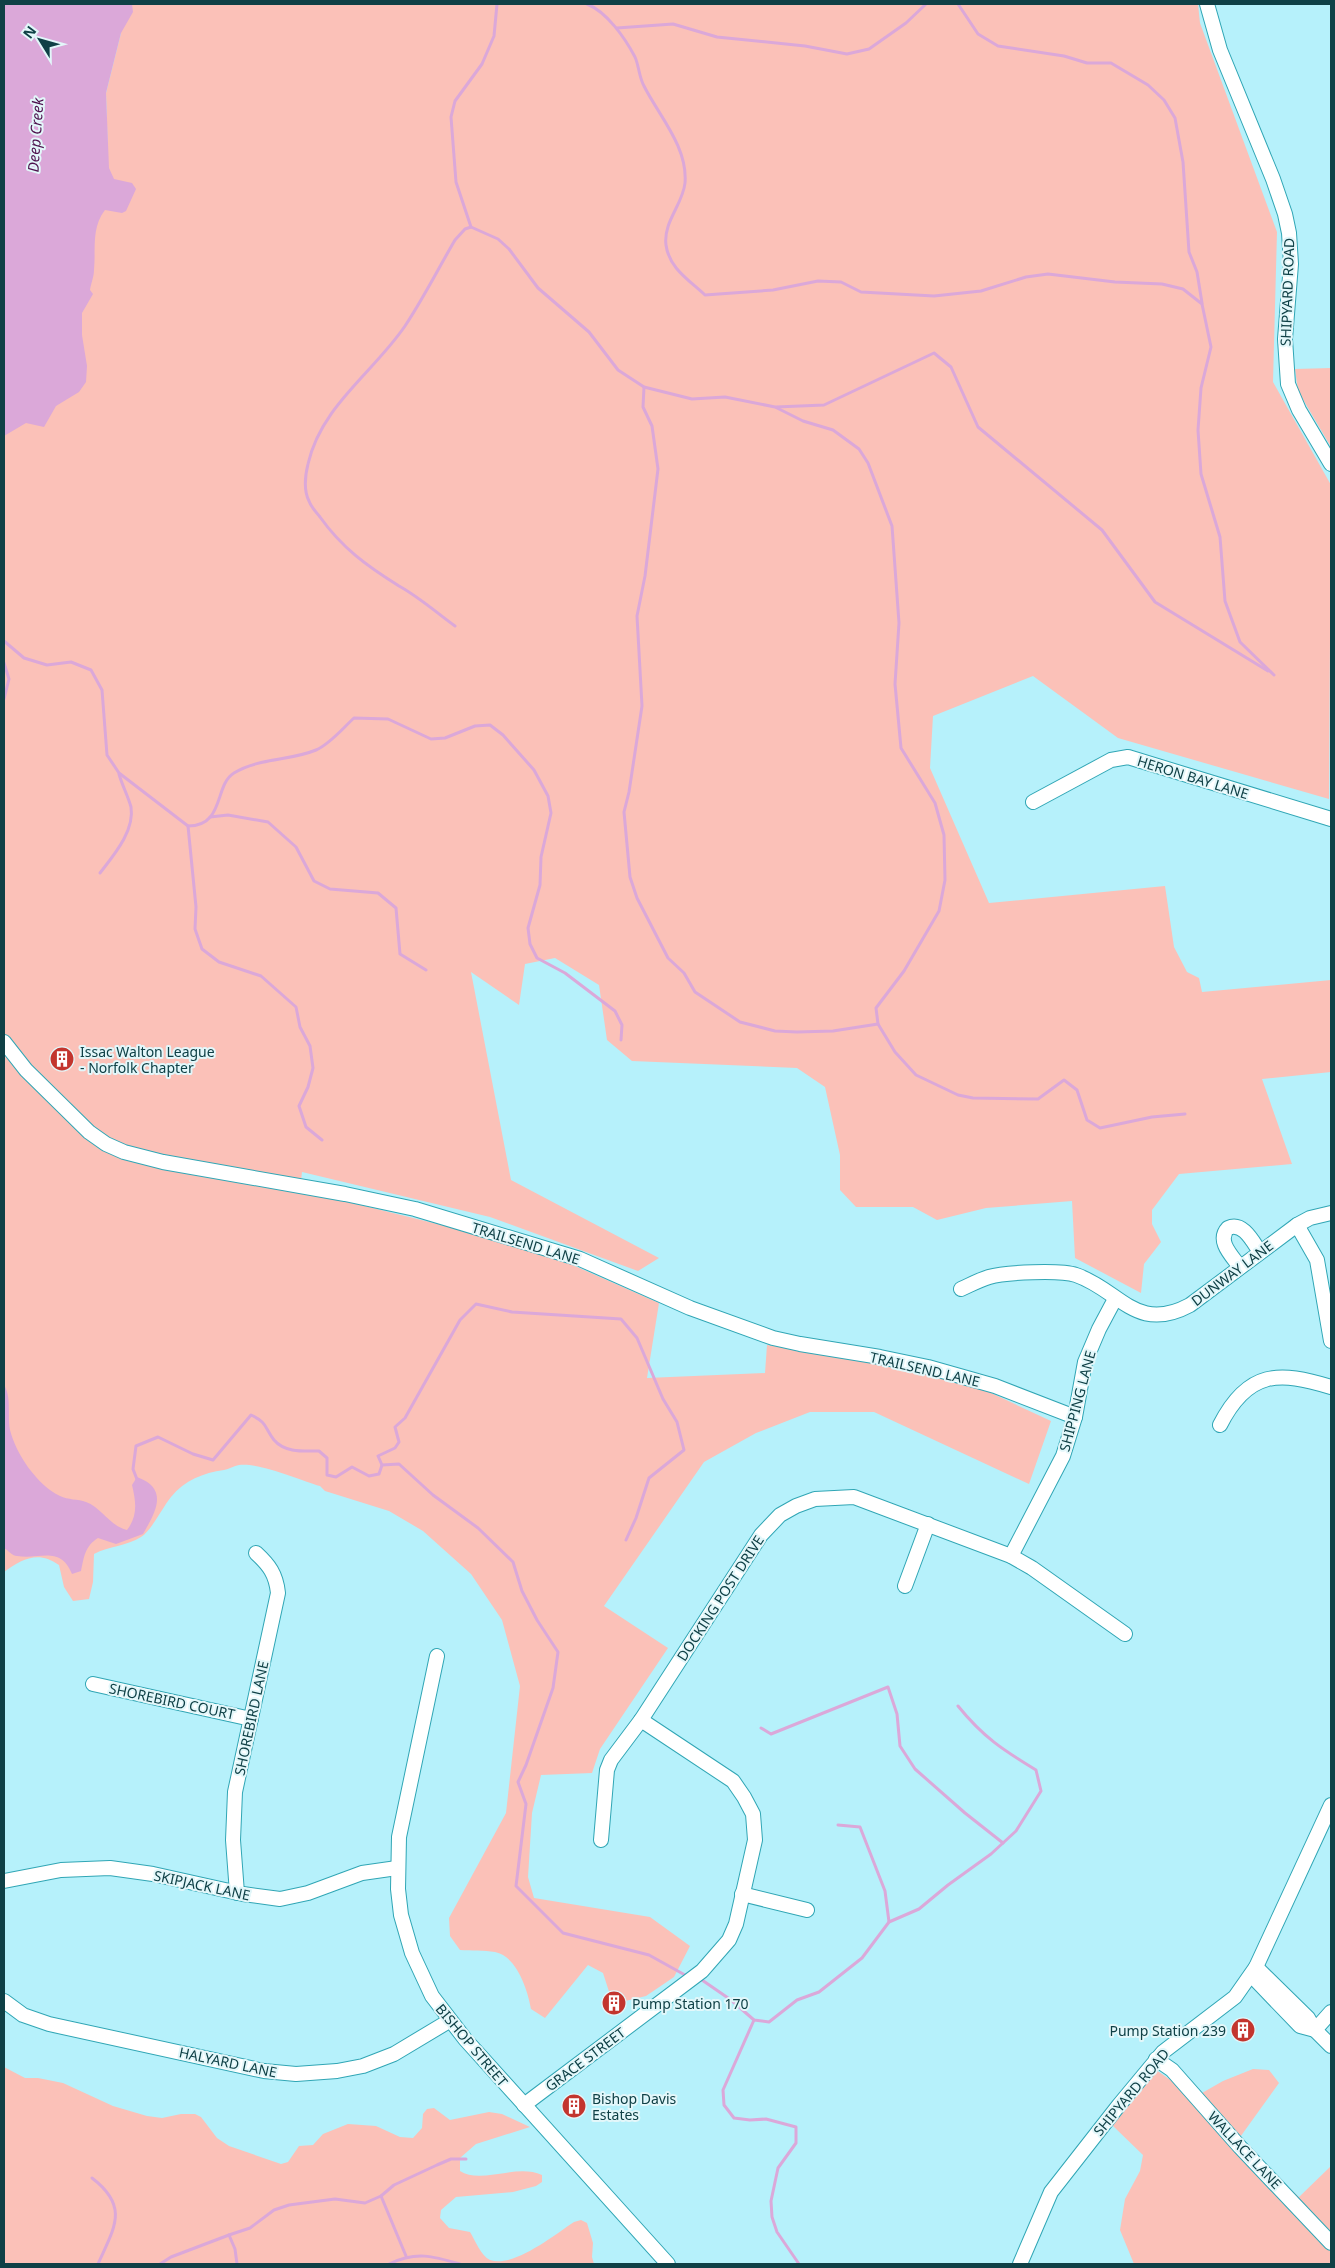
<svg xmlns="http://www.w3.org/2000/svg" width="1335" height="2268" font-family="'Noto Sans',sans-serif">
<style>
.green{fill:#fbc1b8}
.water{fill:#dba8d9}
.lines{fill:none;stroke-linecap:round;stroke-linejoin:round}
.stream{stroke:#dba8d9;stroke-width:3}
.minor-casing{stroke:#30a6b5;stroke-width:16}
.minor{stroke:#fff;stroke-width:14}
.labels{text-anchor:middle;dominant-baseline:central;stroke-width:4;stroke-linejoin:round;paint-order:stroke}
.street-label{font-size:14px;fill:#0f4046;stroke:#e3f7fa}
.poi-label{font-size:14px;fill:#0f4046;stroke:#e3f7fa;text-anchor:start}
.water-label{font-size:15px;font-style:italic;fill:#4d114d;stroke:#e3f7fa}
</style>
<rect width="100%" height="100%" fill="#b6f1fb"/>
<g class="green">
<path d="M 105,4 L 1198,4 L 1200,23 L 1277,232 L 1273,382 L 1331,485 L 1329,799 L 1118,738 L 1033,676 L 933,716 L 930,768 L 989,903 L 1165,886 L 1174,947 L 1187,972 L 1199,978 L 1202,992 L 1331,980 L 1331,1072 L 1262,1079 L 1292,1164 L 1179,1174 L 1152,1210 L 1152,1224 L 1161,1242 L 1144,1264 L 1141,1293 L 1075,1258 L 1072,1201 L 986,1208 L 937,1220 L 913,1207 L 856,1207 L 840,1190 L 840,1155 L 825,1087 L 797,1068 L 632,1061 L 607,1040 L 599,985 L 555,958 L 525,964 L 519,1005 L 471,972 L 511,1180 L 659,1258 L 638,1271 L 490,1217 L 302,1172 L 300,1190 L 534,1248 L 659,1303 L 647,1378 L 765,1373 L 767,1345 L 944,1371 L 1051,1421 L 1029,1484 L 874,1412 L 810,1412 L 756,1433 L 704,1462 L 604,1606 L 668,1648 L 600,1749 L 592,1773 L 541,1775 L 532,1813 L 528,1877 L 534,1898 L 650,1917 L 690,1946 L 674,1977 L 646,1996 L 613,2004 L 603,1973 L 588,1965 L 545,2018 L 531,2009 C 528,1991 517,1956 495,1952 C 484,1950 472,1951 460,1950 L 450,1936 L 449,1918 L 506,1813 L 520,1686 L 502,1620 L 471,1574 L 423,1531 L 389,1511 L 325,1491 L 320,1486 C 300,1480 258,1462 239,1465 C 234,1466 229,1469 224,1470 C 203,1473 185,1480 171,1497 C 162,1508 152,1530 141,1537 C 127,1546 109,1546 94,1554 L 93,1582 L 89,1599 L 73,1601 L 64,1587 L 59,1565 C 38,1550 22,1559 4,1572 L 4,362 L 108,155 L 106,93 L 121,33 Z"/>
<polygon points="1331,368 1331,447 1298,391 1295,369"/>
<path d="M 4,2067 L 25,2078 L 38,2078 L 63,2083 L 113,2106 L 147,2116 L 162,2118 L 181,2114 L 195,2114 L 201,2117 L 217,2138 L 229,2146 L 281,2164 L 288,2162 L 299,2146 L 313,2145 L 323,2134 L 348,2124 L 376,2126 L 400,2137 L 413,2138 L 422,2128 L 423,2114 L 427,2109 L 434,2108 L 450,2120 L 489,2112 L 502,2114 L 530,2127 L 476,2144 L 460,2158 L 460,2171 C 481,2185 516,2163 542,2175 L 542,2182 L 536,2186 L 513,2192 L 456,2197 L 441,2210 L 440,2218 L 449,2228 L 470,2232 C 475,2240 481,2256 490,2260 C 514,2268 554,2235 574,2222 L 581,2220 L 587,2223 L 593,2243 L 592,2257 L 594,2264 L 4,2264 Z"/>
<polygon points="1253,2069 1269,2070 1279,2083 1238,2140 1299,2197 1331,2166 1331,2264 1134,2264 1120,2230 1125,2199 1140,2171 1143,2155 1112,2125 1156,2070 1195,2097 1223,2081"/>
</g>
<g class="water">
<path d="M 4,4 L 132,4 L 133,12 L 121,33 L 106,93 L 109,168 L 114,179 L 132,183 L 136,189 L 126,211 L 122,213 L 105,210 C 91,228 96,249 94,270 C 94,277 91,283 90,290 L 93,294 L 82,313 L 82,335 L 87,366 L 86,382 L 79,392 L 56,406 L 44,427 L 26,423 L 4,436 Z"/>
<path d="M 4,1385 C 12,1398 7,1415 10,1430 C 16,1454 37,1485 60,1496 C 68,1500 78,1499 86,1502 C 102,1508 110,1526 127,1530 C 138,1516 136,1502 132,1485 L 137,1477 C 170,1489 155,1513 143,1534 L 116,1544 L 98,1538 C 85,1546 84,1557 81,1571 L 72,1574 C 60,1545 40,1560 17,1556 C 12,1556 8,1550 4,1548 Z"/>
</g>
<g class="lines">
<g class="stream">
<polyline points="497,4 494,36 482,64 455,101 451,117 456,182 471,227 498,239 509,249 538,288 589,332 618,370 644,387 692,399 725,397 775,407 803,421 833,430 859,449 868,463 892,526 899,623 895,684 901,748 935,803 944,835 945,880 939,911 904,971 876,1008 878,1024 895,1052 916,1075 958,1095 973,1098 1038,1099 1064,1080 1077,1090 1087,1120 1100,1128 1152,1117 1185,1114"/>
<path d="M 587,4 C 607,12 625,38 635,57 C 639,66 639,77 644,86 C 659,116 688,147 685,183 C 683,204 663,222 666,245 C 669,268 689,280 705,295 L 773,290 L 818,281 L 841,282 L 861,292 L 934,296 L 981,291 L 1026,277 L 1048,274 L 1115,282 L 1162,284 L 1183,289 L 1202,304 L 1211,347 L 1201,388 L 1198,430 L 1201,474 L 1220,537 L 1225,601 L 1240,642 L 1274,675"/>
<polyline points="958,4 978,34 998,46 1064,56 1087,63 1111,63 1148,85 1164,100 1175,118 1183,162 1189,252 1197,272 1202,303"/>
<polyline points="617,28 673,24 717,37 805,46 847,54 869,49 906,23 926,4"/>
<polyline points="644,387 643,407 652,426 658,469 645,576 637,616 642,706 629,792 624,812 630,877 637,898 668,958 684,973 695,992 740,1022 775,1031 797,1032 833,1031 878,1024"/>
<polyline points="776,407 824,405 934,353 951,367 978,427 1102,530 1155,602 1268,671"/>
<path d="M 455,626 C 437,613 419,597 399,586 C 367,566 342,548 320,517 C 316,512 311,507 309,501 C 303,489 305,476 308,464 C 321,406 373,373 405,326 C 423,299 438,269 455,240 L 465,229 L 471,227"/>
<polyline points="4,641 24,658 47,665 71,662 91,670 102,690 107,755 119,773 188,826 196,907 195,929 202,949 219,962 261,976 296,1007 300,1027 310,1046 313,1068 308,1087 299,1106 306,1127 322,1140"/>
<polyline points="4,663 9,679 4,699"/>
<polyline points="210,817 228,815 268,822 296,847 314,881 330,889 378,893 396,908 400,954 426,970"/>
<path d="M 188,826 C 225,826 214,785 234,773 C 258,758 290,761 316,750 C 330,744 343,728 354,718 L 388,719 L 431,739 L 445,738 L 475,726 L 490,725 L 503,735 L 534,770 L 548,796 L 551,813 L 541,857 L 540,885 L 528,928 L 530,944 L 537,958 L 565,973 L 615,1011 L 622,1025 L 621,1040"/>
<path d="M 100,873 C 113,856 135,831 131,807 C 128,796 122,785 119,774"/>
<polyline points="382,1465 399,1464 433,1495 478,1528 513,1562 522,1591 537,1620 558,1652 553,1688 526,1765 518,1782 526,1804 516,1886 563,1933 649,1955 685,1975"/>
<path d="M 138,1482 L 133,1469 L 136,1446 L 158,1437 L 193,1454 L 213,1460 L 251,1415 C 268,1423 264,1427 274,1440 C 285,1453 304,1451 319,1451 L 327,1458 L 327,1475 L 336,1477 L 352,1467 L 369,1476 L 379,1474 L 382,1465 L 378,1456 L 395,1448 L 399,1442 L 395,1427 L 405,1418 L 460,1320 L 476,1304 L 512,1312 L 621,1319 L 637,1338 L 663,1399 L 677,1422 L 684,1450 L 649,1478 L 636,1518 L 626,1540"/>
<polyline points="761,1728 771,1734 888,1687 897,1714 900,1746 915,1769 965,1813 1003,1843"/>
<polyline points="838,1825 860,1827 885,1891 889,1922"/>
<path d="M 702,1980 L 731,2000 L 754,2020 L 769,2022 L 797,2000 L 819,1992 L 862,1958 L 889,1922 L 919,1909 L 948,1885 L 991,1854 L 1016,1831 L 1041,1791 L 1036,1770 C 1003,1750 983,1737 958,1706"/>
<polyline points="754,2020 723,2090 724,2105 734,2118 750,2120 766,2119 796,2127 796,2143 778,2168 771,2201 772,2217 777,2232 799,2264"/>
<path d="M 92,2178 C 130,2207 114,2228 98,2264"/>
<polyline points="381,2196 406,2256"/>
<polyline points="229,2235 250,2228 274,2210 289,2205 335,2199 365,2203 381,2196 394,2185 437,2165 451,2159 466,2159"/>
<polyline points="160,2264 171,2257 229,2235 235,2249 237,2264"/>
<path d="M 389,2264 C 416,2251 433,2256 460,2264"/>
</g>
<defs>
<g id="minor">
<polyline points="1207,4 1220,50 1273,179 1285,214 1289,233 1291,264 1285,339 1288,384 1299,410 1331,464"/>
<polyline points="1033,802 1111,760 1128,757 1331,819"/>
<polyline points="4,1042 26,1070 89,1132 106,1144 124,1152 163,1162 345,1194 415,1209 580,1259 690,1308 773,1338 800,1344 880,1357 928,1367 995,1386 1075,1417"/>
<polyline points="1297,1225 1317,1260 1331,1341"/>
<path d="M 1240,1267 C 1232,1256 1216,1241 1228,1228 C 1243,1221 1253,1242 1260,1252"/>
<path d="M 961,1289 C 970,1285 979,1280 989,1277 C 1005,1272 1061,1270 1076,1275 C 1120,1290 1136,1334 1190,1305 L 1297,1225 L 1310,1218 L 1331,1213"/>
<path d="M 1220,1425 C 1248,1370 1279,1371 1331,1387"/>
<polyline points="1011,1556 1063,1456 1075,1417 1085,1362 1099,1329 1115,1299"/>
<polyline points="905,1586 928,1524"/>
<polyline points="437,1656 399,1837 398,1889 401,1915 412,1953 432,1996 465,2039 668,2264"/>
<polyline points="93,1684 251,1719"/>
<polyline points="601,1840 607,1770 611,1760 641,1720 761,1535 780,1515 796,1506 815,1499 854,1497 1011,1556 1032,1568 1125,1634"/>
<polyline points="4,1881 61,1870 110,1868 153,1874 243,1894 280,1899 308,1893 362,1873 397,1868"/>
<path d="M 237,1893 L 233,1840 L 235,1792 L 278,1593 C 276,1574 269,1565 256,1553"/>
<polyline points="742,1894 807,1910"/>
<polyline points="1251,1975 1300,2026 1315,2030 1308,2018 1256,1967"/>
<polyline points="4,2001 23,2015 49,2024 264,2071 296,2074 337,2071 363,2066 394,2054 449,2021"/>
<polyline points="1331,2012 1315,2030 1331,2046"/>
<polyline points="1156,2059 1172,2070 1240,2147 1331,2243"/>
<polyline points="524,2105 702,1971 729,1940 736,1924 755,1840 753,1814 744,1797 733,1781 641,1720"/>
<polyline points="1020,2264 1051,2192 1119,2105 1163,2052 1235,1997 1256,1967 1331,1805"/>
</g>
</defs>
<use href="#minor" class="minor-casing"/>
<use href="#minor" class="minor"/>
</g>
<defs>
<symbol id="building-disc" viewBox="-11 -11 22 22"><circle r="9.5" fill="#c3352e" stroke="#e3f7fa"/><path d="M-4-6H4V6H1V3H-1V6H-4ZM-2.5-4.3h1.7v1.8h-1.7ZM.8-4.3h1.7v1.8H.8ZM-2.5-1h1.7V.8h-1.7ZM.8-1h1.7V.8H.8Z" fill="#fff"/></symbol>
</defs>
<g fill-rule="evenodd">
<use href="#building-disc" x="48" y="1045" width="28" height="28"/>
<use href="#building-disc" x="600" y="1989" width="28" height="28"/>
<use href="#building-disc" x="1229" y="2016" width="28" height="28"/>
<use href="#building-disc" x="560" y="2092" width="28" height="28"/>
</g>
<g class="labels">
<g class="street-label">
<text transform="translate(1287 292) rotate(-88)">SHIPYARD ROAD</text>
<text transform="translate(1193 777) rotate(17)">HERON BAY LANE</text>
<text transform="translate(526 1243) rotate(17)">TRAILSEND LANE</text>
<text transform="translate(1232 1273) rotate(-37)">DUNWAY LANE</text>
<text transform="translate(925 1369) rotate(13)">TRAILSEND LANE</text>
<text transform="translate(1077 1401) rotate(-75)">SHIPPING LANE</text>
<text transform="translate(720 1598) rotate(-57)">DOCKING POST DRIVE</text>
<text transform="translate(172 1701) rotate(12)">SHOREBIRD COURT</text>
<text transform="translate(251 1718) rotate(-78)">SHOREBIRD LANE</text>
<text transform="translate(202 1885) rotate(12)">SKIPJACK LANE</text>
<text transform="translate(472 2045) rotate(50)">BISHOP STREET</text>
<text transform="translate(585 2059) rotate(-37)">GRACE STREET</text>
<text transform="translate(228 2062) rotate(12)">HALYARD LANE</text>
<text transform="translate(1131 2092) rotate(-50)">SHIPYARD ROAD</text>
<text transform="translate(1245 2150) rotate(47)">WALLACE LANE</text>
</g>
<g class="poi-label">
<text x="80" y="1051">Issac Walton League<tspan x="80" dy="16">- Norfolk Chapter</tspan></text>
<text x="632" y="2003">Pump Station 170</text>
<text x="1226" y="2030" text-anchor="end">Pump Station 239</text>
<text x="592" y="2098">Bishop Davis<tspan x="592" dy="16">Estates</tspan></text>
</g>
<g class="water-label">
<text transform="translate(35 135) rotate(-86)">Deep Creek</text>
</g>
</g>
<rect width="1335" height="2268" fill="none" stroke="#0f4046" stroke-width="10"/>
<g transform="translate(40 40) rotate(307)" stroke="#e3f7fa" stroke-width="4" paint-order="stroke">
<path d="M0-4L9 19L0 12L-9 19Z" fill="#0f4046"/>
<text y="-8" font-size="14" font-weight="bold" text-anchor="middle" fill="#0f4046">N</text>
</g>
</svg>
